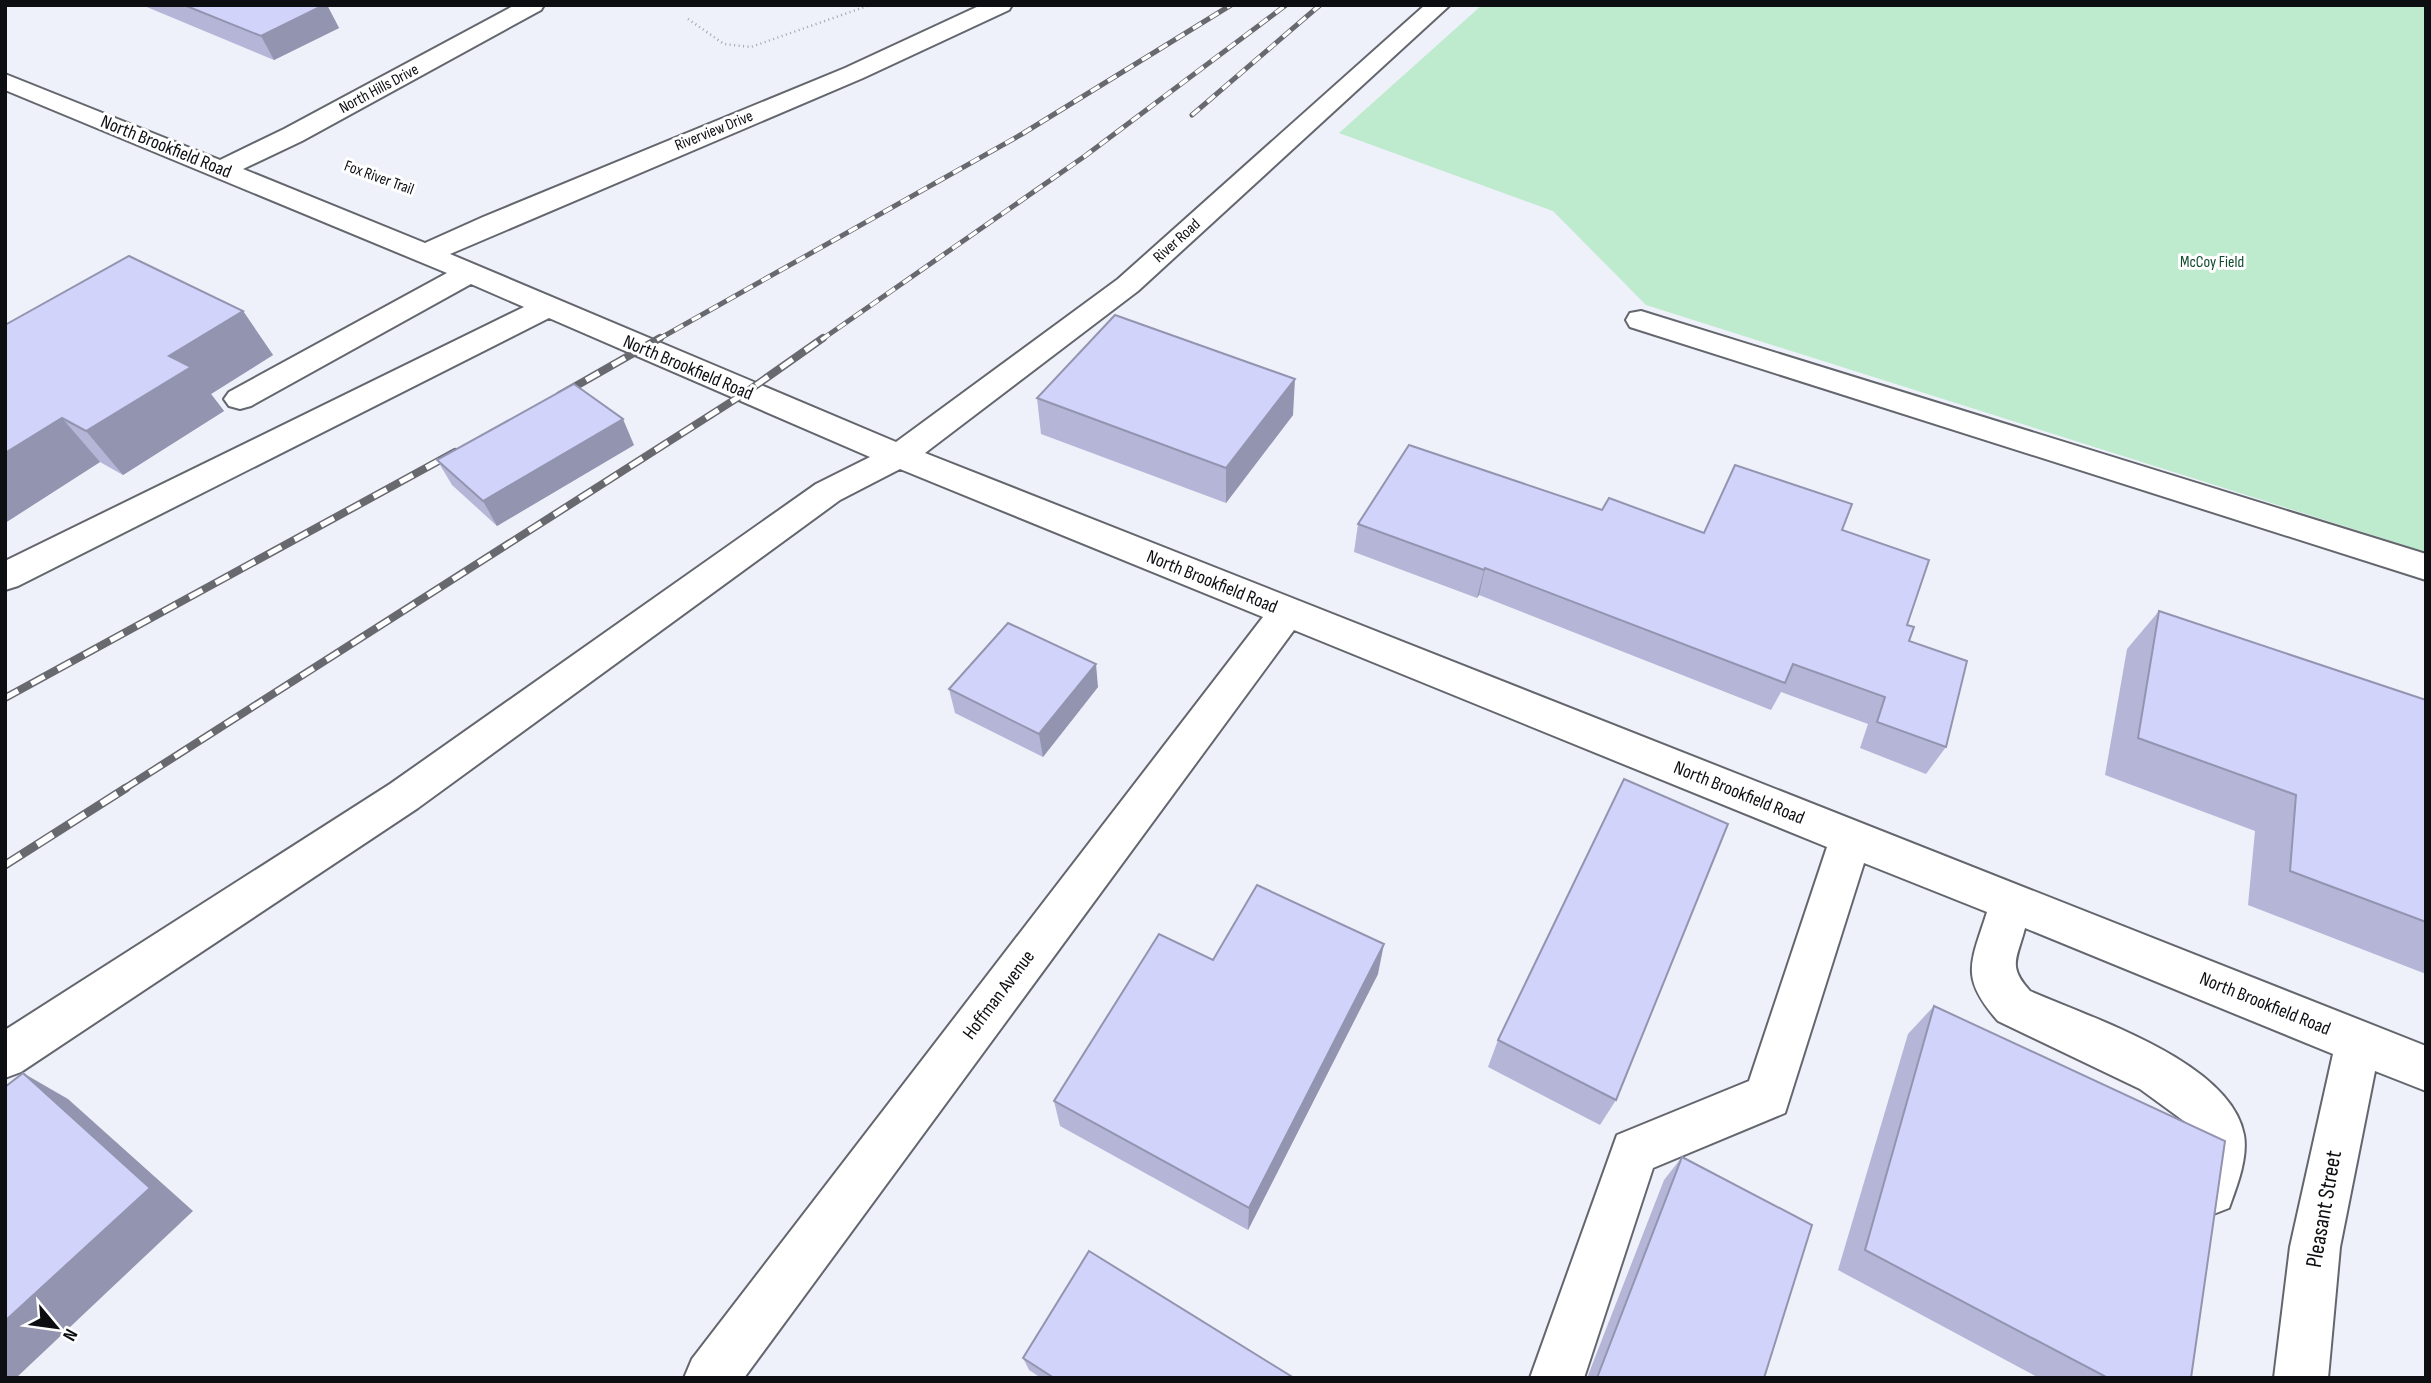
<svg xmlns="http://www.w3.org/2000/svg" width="2431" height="1383" font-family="'Sofia Sans Condensed',sans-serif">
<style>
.green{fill:#beeacd}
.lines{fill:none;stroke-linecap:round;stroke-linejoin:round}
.minor-casing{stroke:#63666d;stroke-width:4}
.path{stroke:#a2a5ac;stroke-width:2.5;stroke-dasharray:1 3.5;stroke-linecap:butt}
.minor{fill:#fff;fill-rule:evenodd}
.rail-far2-casing{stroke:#67696f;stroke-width:5}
.rail-far1-casing{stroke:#67696f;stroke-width:8}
.rail-casing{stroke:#67696f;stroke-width:9}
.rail-far2{stroke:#fff;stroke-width:3.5;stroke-dasharray:10;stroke-linecap:butt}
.rail-far1{stroke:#fff;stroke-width:5;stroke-dasharray:15;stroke-linecap:butt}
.rail{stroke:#fff;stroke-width:6;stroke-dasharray:19;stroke-linecap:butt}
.wall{fill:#b5b5d7}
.shaded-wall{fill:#9394af}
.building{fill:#d2d3fa;stroke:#9394af;stroke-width:2}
.labels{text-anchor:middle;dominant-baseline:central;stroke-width:6;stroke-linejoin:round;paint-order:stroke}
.far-street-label{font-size:16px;fill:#0d0e11;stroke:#fff}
.far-park-label{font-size:16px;fill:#0f4a2c;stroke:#fff}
.street-label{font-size:19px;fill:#0d0e11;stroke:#fff}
.near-street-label{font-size:23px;fill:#0d0e11;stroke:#fff}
</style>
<rect width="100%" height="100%" fill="#eef1fa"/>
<polygon class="green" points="1482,5 2426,5 2426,552 1646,305 1553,211 1339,133"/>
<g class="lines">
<defs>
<g id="minor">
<path d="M 515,5 L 544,5 L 541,10 L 302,141 L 243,169 L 425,243 L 483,217 L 845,68 L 981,5 L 1012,5 L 1009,10 L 863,78 L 450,254 L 896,442 L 1118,279 L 1425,5 L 1450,5 L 1138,291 L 925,453 L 2426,1046 L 2426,1091 L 2375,1071 L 2340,1247 L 2328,1378 L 2274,1378 L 2290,1247 L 2333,1054 L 2025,928 C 2017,959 2007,966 2030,991 C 2091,1018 2231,1062 2244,1135 C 2248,1158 2237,1186 2229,1208 L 2211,1215 L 2193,1208 L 2186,1190 L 2196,1141 L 2188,1124 L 2140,1089 L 1998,1021 C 1959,977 1971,963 1987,912 L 1864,863 L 1785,1113 L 1653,1168 L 1584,1378 L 1530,1378 L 1617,1135 L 1749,1081 L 1827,847 L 1294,630 L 744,1378 L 684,1378 L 692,1359 L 1263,617 L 900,469 L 840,500 L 418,808 L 21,1072 L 5,1078 L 5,1030 L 390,784 L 816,484 L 870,457 L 549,318 L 18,586 L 5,590 L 5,561 L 524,307 L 471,284 L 251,406 L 240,409 L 229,406 L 224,399 L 229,392 L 447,273 L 5,90 L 5,74 L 220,160 L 284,129 Z"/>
<polygon points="1641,311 2426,554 2426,580 1630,327 1626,320 1630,313"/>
</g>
</defs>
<use href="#minor" class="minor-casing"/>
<polyline class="path" points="688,19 724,44 751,47 870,5"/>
<use href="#minor" class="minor"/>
<defs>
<g id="rail-far2">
<polyline points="1192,115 1320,5"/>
<polyline points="657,340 1022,134 1231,5"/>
<polyline points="821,340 1085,156 1286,5"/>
</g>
<g id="rail-far1">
<polyline points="560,395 660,338"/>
<polyline points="5,698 455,452"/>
<polyline points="124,789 745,393 823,338"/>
</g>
<polyline id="rail" points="5,865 126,788"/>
</defs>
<use href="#rail-far2" class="rail-far2-casing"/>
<use href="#rail-far1" class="rail-far1-casing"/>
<use href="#rail" class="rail-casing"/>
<use href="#rail-far2" class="rail-far2"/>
<use href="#rail-far1" class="rail-far1"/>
<use href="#rail" class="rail"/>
</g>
<g class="wall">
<polygon points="142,5 327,5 339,28 274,60"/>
<polygon points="243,311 273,355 211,394 224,411 123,475 100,462 5,523 5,325"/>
<polygon points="1037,398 1293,415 1226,503 1041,434"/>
<polygon points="634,445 497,526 452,485 437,460"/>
<polygon points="1602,510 1704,533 1842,530 1907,625 1909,641 1946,747 1926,774 1860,748 1868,724 1781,692 1771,710 1479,595 1477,598 1354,552 1358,524"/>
<polygon points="2159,611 2426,700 2426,974 2248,905 2255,831 2105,775 2127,649"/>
<polygon points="1098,687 1043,757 955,713 949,689"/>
<polygon points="1213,960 1378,974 1248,1230 1060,1126 1054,1101"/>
<polygon points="1934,1006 2191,1378 2039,1378 1838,1270 1908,1034"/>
<polygon points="1498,1040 1616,1100 1600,1125 1488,1067"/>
<polygon points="1682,1157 1764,1378 1587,1378 1664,1180"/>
<polygon points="1023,1358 1294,1378 1041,1378 1029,1370"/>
</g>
<g class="shaded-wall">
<polygon points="324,5 327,5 339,28 274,60 261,36"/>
<polygon points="243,311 273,355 211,394 224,411 123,475 86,431 169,356"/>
<polygon points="1295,379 1293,415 1226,503 1226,468"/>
<polygon points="62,418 100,462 5,523 5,453"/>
<polygon points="623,419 634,445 497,526 483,501"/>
<polygon points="1485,568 1479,595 1477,598 1484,570"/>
<polygon points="1096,664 1098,687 1043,757 1039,734"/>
<polygon points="1384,944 1378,974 1248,1230 1249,1208"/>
<polygon points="23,1073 68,1099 193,1211 16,1378 5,1378 5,1321"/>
</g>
<g class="building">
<polygon points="184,5 324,5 261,36"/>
<polygon points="129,256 243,311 169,356 191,367 86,431 62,418 5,453 5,325"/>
<polygon points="1115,315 1295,379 1226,468 1037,398"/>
<polygon points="574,384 623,419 483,501 437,460"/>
<polygon points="1409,445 1602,510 1609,498 1704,533 1735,465 1852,504 1842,530 1929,560 1907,625 1914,627 1909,641 1967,661 1946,747 1877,722 1885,697 1793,664 1785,683 1485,568 1484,570 1358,524"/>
<polygon points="2159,611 2426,700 2426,922 2290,871 2296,795 2138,738"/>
<polygon points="1008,623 1096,664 1039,734 949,689"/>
<polygon points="1624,779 1728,824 1616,1100 1498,1040"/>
<polygon points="1257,885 1384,944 1249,1208 1054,1101 1159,934 1213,960"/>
<polygon points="1934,1006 2225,1141 2191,1378 2108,1378 1865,1250"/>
<polygon points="23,1073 150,1188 5,1321 5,1087"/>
<polygon points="1682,1157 1812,1225 1764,1378 1597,1378"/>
<polygon points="1089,1251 1294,1378 1054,1378 1023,1358"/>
</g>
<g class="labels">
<g class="far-street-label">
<text transform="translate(379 89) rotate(-28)">North Hills Drive</text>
<text transform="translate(714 131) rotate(-22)">Riverview Drive</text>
<text transform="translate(379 178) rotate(20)">Fox River Trail</text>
<text transform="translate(1177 241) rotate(-42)">River Road</text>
</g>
<g class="far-park-label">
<text x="2212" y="262">McCoy Field</text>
</g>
<g class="street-label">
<text transform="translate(166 147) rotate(22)">North Brookfield Road</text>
<text transform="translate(688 368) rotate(23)">North Brookfield Road</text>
<text transform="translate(1212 582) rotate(22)">North Brookfield Road</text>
<text transform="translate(1739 793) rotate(22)">North Brookfield Road</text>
<text transform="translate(999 995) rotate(-53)">Hoffman Avenue</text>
<text transform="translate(2265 1004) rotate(22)">North Brookfield Road</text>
</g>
<g class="near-street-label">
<text transform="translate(2324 1209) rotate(-80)">Pleasant Street</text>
</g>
</g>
<rect width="2431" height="1383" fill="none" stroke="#0d0e11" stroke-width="14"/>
<g transform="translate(56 1327) rotate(119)" stroke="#ffffff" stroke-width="5" paint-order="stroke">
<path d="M0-5L12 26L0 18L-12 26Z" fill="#0d0e11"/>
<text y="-10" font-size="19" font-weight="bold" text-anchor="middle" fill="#0d0e11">N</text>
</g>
</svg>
